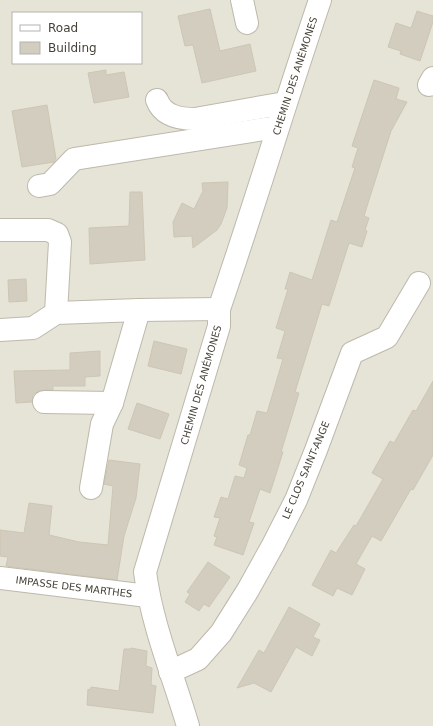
<svg xmlns="http://www.w3.org/2000/svg" width="433" height="726" font-family="'DejaVu Sans',sans-serif">
<style>
.residential{fill:#e6e3d7;fill-rule:evenodd}
.building{fill:#d3cdbf;stroke:#cdc6b3}
.lines{fill:none;stroke-linecap:round;stroke-linejoin:round}
.minor-casing{stroke:#bdb9ac;stroke-width:24}
.minor{stroke:#fff;stroke-width:22}
.labels{text-anchor:middle;dominant-baseline:central;stroke-width:3;stroke-linejoin:round;paint-order:stroke}
.street-label{font-size:10px;fill:#464238;stroke:#fff}
</style>
<rect width="100%" height="100%" fill="#f3f1e9"/>
<path class="residential" d="M 0,0 L 433,0 L 433,726 L 0,726 ZM 13,13 L 141,13 L 141,63 L 13,63 Z"/>
<g class="building">
<polygon points="210,9 220,51 250,44 256,71 202,83 193,45 185,46 178,16"/>
<polygon points="417,11 433,16 433,22 420,61 400,54 401,51 388,47 396,23 411,28"/>
<polygon points="106,70 106,75 124,72 129,97 94,103 88,73"/>
<polygon points="374,80 399,88 396,99 407,102 391,131 368,203 364,216 369,218 365,230 367,231 362,247 349,243 329,306 322,304 295,392 299,393 281,452 283,452 270,493 260,489 249,522 254,523 243,555 214,545 217,537 214,536 220,518 214,517 221,497 228,499 235,476 244,478 247,468 239,465 248,435 250,435 257,411 267,413 283,359 277,358 285,331 276,328 288,289 285,289 290,272 312,280 331,220 337,222 355,168 352,167 358,148 352,146"/>
<polygon points="47,105 56,159 54,162 22,167 12,111"/>
<polygon points="228,182 227,208 221,224 217,230 193,248 192,236 174,237 173,222 182,203 194,209 203,191 202,183"/>
<polygon points="130,192 142,192 145,260 90,264 89,228 129,226"/>
<polygon points="26,279 27,301 9,302 8,280"/>
<polygon points="154,341 187,349 181,374 148,366"/>
<polygon points="100,351 100,376 85,377 85,386 53,386 53,390 44,390 33,394 32,402 16,403 14,371 70,370 70,353"/>
<polygon points="433,381 433,455 413,490 411,489 381,541 372,536 356,564 365,569 352,595 337,588 333,596 312,585 331,550 336,553 354,525 356,526 383,479 372,473 390,441 394,443 413,410 416,411"/>
<polygon points="137,403 169,414 160,439 128,429"/>
<polygon points="109,460 140,464 136,498 124,536 117,580 6,566 8,557 0,556 0,530 24,533 29,503 52,506 49,535 79,542 108,545 113,486 104,484"/>
<polygon points="208,562 230,577 209,607 204,604 199,611 185,602 190,594 187,592"/>
<polygon points="289,607 320,624 313,637 320,640 312,656 296,647 271,692 254,683 237,688 259,650 264,653"/>
<polygon points="131,648 147,651 146,666 152,668 151,685 156,686 153,713 87,705 88,689 90,690 91,687 119,691 124,649 131,649"/>
</g>
<g class="lines">
<defs>
<g id="minor">
<polyline points="242,0 247,23"/>
<polyline points="429,85 433,78"/>
<path d="M 157,100 C 163,116 179,119 195,119 L 285,103"/>
<polyline points="39,186 50,184 74,159 277,127"/>
<polyline points="0,230 48,230 57,234 60,242 56,313"/>
<polyline points="0,330 33,328 56,313 139,310 219,309"/>
<polyline points="44,402 112,403"/>
<polyline points="91,488 102,424 112,403 139,310"/>
<polyline points="0,578 148,596"/>
<polyline points="170,672 198,659 221,633 248,590 273,545 296,500 316,450 352,353 387,337 419,283"/>
<path d="M 188,726 C 173,675 152,625 145,572 L 219,326 L 219,309 C 254,207 285,103 320,0"/>
</g>
</defs>
<use href="#minor" class="minor-casing"/>
<use href="#minor" class="minor"/>
</g>
<g class="labels">
<g class="street-label">
<text transform="translate(295 76) rotate(-72)">CHEMIN DES ANÉMONES</text>
<text transform="translate(201 385) rotate(-74)">CHEMIN DES ANÉMONES</text>
<text transform="translate(306 470) rotate(-67)">LE CLOS SAINT-ANGE</text>
<text transform="translate(74 587) rotate(7)">IMPASSE DES MARTHES</text>
</g>
</g>
<rect x="12" y="12" width="130" height="52" fill="#ffffff" stroke="#b5b3af"/>
<rect x="20" y="25" width="20" height="6" fill="#ffffff" stroke="#b5b3af"/>
<text x="48" y="32" font-size="12" fill="#464238">Road</text>
<rect x="20" y="42" width="20" height="12" fill="#d3cdbf" stroke="#b5b3af"/>
<text x="48" y="52" font-size="12" fill="#464238">Building</text>
</svg>
